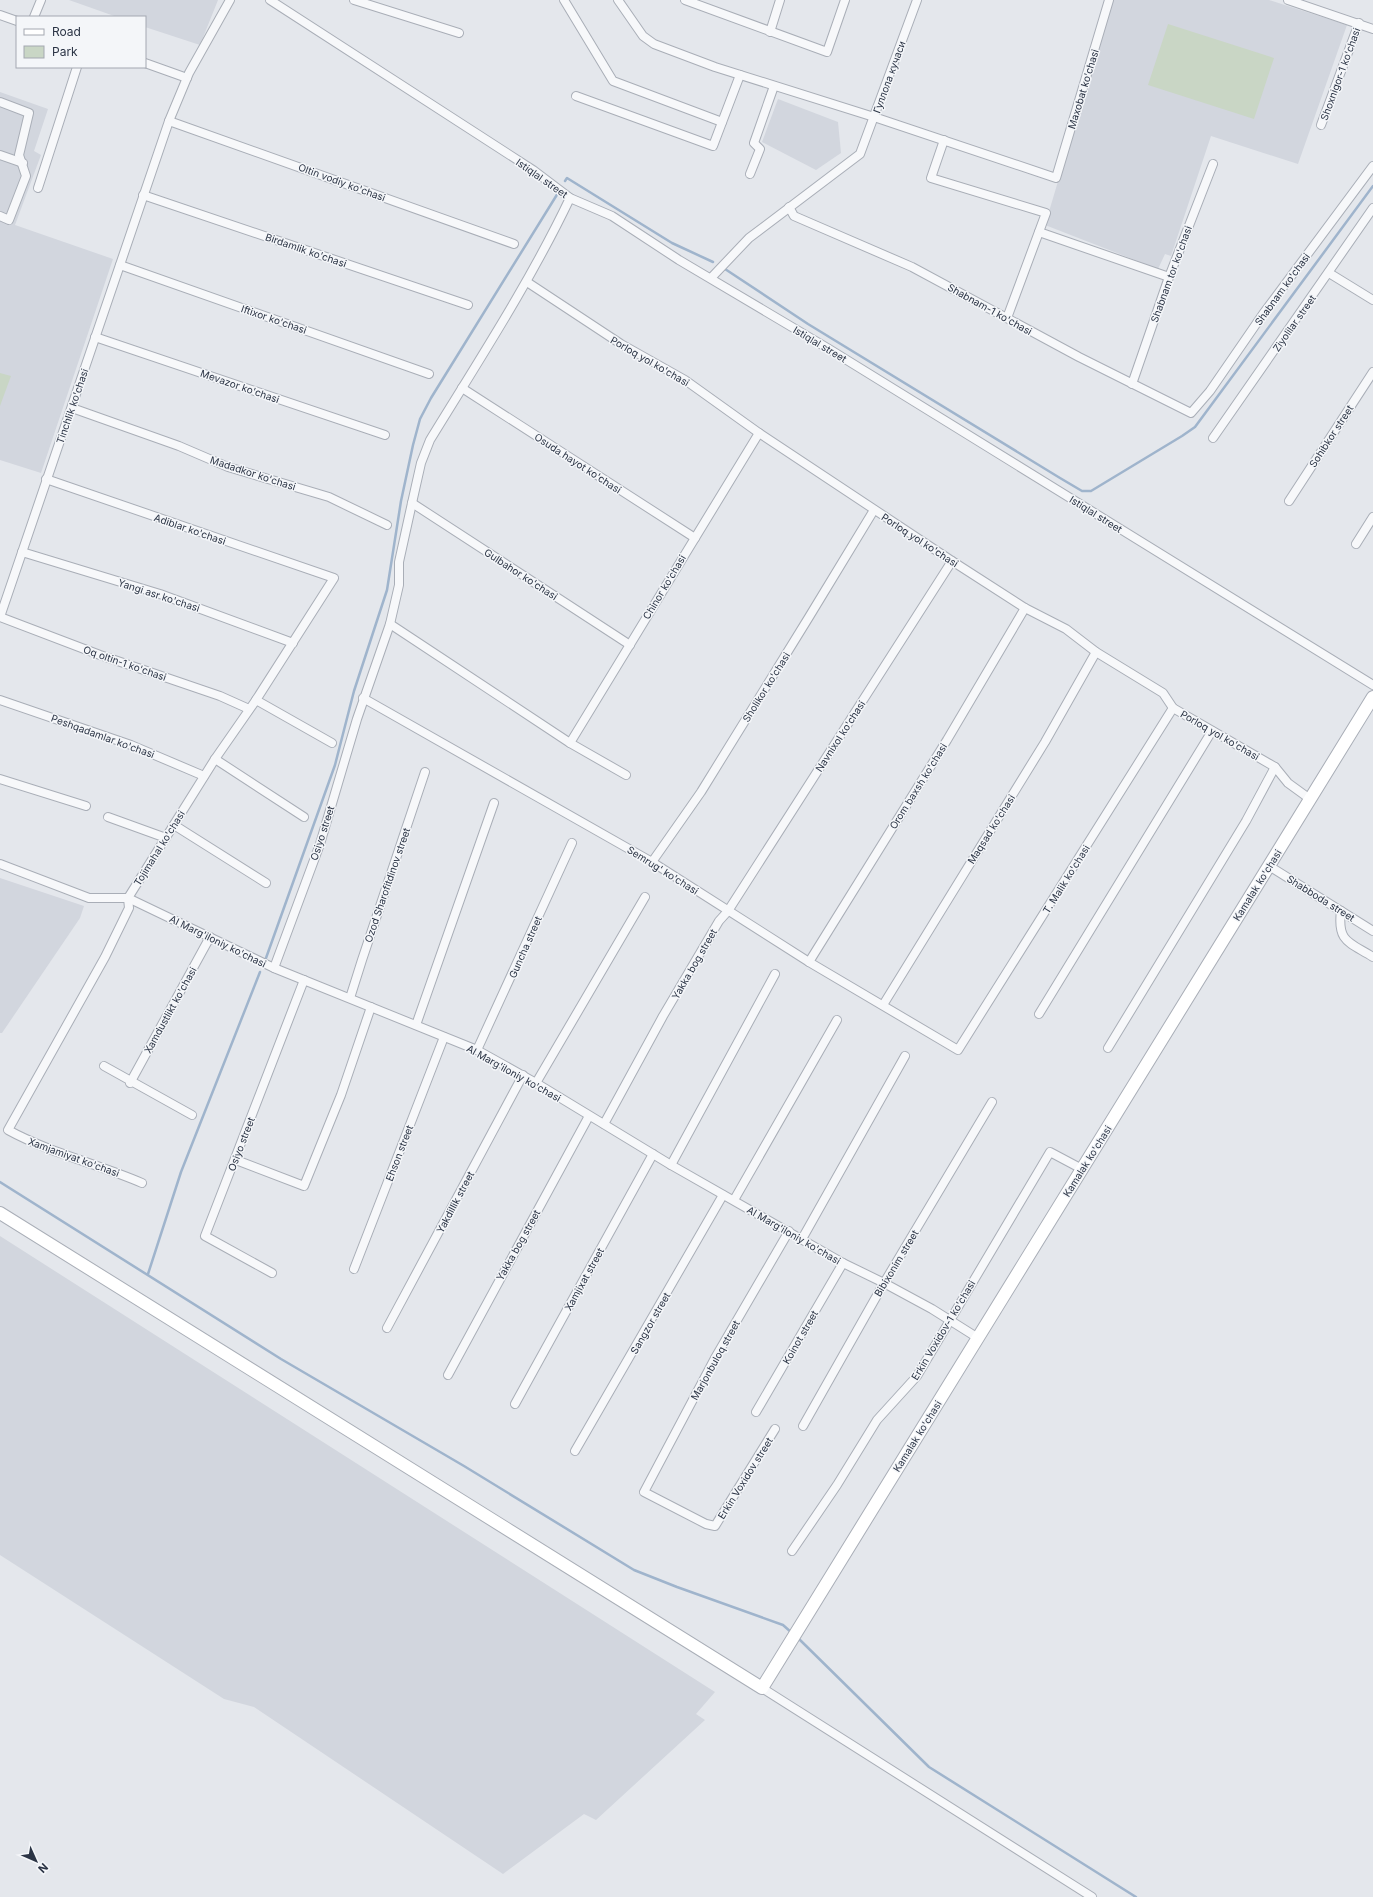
<svg xmlns="http://www.w3.org/2000/svg" width="1373" height="1897" font-family="Inter,sans-serif">
<style>
.built{fill:#d2d6de}
.green{fill:#c9d6c5}
.lines{fill:none;stroke-linecap:round;stroke-linejoin:round}
.stream{stroke:#9fb4cc;stroke-width:2.5}
.street-casing{stroke:#a9aeb7;stroke-width:10}
.secondary-casing{stroke:#a9aeb7;stroke-width:14}
.street{stroke:#f7f8fa;stroke-width:8}
.secondary{stroke:#fff;stroke-width:12}
.labels{text-anchor:middle;dominant-baseline:central;stroke-width:3;stroke-linejoin:round;paint-order:stroke}
.street-label{font-size:10px;fill:#2b3445;stroke:#f4f6f9}
</style>
<rect width="100%" height="100%" fill="#e4e7ec"/>
<g class="built">
<polygon points="69,0 218,0 200,45 145,27 145,17 117,17"/>
<polygon points="1112,0 1269,0 1347,25 1298,164 1211,136 1171,256 1165,254 1158,269 1045,225"/>
<polygon points="0,92 48,109 34,151 41,155 15,225 113,259 41,473 0,460"/>
<polygon points="778,99 838,122 841,153 816,170 762,142"/>
<polygon points="0,878 84,906 80,918 2,1033 0,1033"/>
<polygon points="0,1236 715,1692 696,1714 705,1720 596,1820 584,1814 503,1874 254,1707 224,1699 0,1555"/>
</g>
<g class="green">
<polygon points="1168,24 1274,58 1254,119 1148,85"/>
<polygon points="0,373 11,376 0,406"/>
</g>
<g class="lines">
<g class="stream">
<polyline points="565,181 567,178 672,243 713,262"/>
<polyline points="725,269 808,324 1060,478 1082,491 1091,491 1182,436 1195,427 1373,186"/>
<polyline points="266,958 335,765 354,691 387,590 401,501 413,445 420,419 431,398 558,193"/>
<polyline points="0,1182 281,1359 464,1466 634,1570 677,1587 783,1625 792,1633"/>
<polyline points="148,1274 181,1172 260,972"/>
<polyline points="797,1637 929,1767 1136,1897"/>
</g>
<defs>
<g id="street">
<polyline points="270,0 533,170 570,198 612,216 679,260 829,349 1373,685"/>
<polyline points="354,0 459,33"/>
<polyline points="564,0 613,81 722,122"/>
<polyline points="618,0 643,36 654,44 715,67 874,117 1056,178 1109,0"/>
<polyline points="685,0 827,52 845,0"/>
<polyline points="1288,0 1373,29"/>
<polyline points="0,15 17,21"/>
<polyline points="34,17 41,0"/>
<polyline points="770,32 780,0"/>
<polyline points="145,63 187,78"/>
<polyline points="576,96 713,146 740,75"/>
<polyline points="0,102 29,113 19,155 26,176 9,220 0,216"/>
<polyline points="169,121 514,244"/>
<polyline points="1321,125 1359,23"/>
<polyline points="944,140 931,178 1046,213 1007,318"/>
<polyline points="0,155 23,163"/>
<polyline points="750,174 760,149 754,143 774,86"/>
<polyline points="38,188 77,67"/>
<polyline points="143,195 468,305"/>
<polyline points="789,207 794,216 912,267 1079,357 1191,413 1210,391 1263,314 1373,166"/>
<polyline points="1039,232 1169,277"/>
<polyline points="120,265 429,374"/>
<polyline points="1329,273 1373,300"/>
<polyline points="711,278 749,238 860,154 917,0"/>
<polyline points="527,282 621,344 685,380 759,433 952,561 1025,608 1066,629 1096,652 1163,693 1173,708 1275,767 1288,783 1310,799"/>
<polyline points="95,337 385,435"/>
<polyline points="1132,384 1169,277 1213,164"/>
<polyline points="462,388 695,538"/>
<polyline points="72,408 179,446 228,467 329,497 387,525"/>
<polyline points="1213,438 1373,208"/>
<path d="M 46,479 L 334,578 L 256,700 L 215,759 L 128,898 L 129,908 L 105,957 L 8,1130 C 50,1153 98,1164 142,1183"/>
<polyline points="1289,501 1373,372"/>
<polyline points="412,503 630,645"/>
<polyline points="1356,544 1373,517"/>
<polyline points="22,552 160,594 293,643"/>
<polyline points="0,617 169,121 189,73 230,0"/>
<polyline points="0,617 100,655 220,696 249,709"/>
<polyline points="390,624 570,743 626,775"/>
<polyline points="363,698 652,862 809,962 958,1050 1173,708"/>
<polyline points="0,700 131,745 204,776"/>
<polyline points="256,700 332,743"/>
<polyline points="570,743 759,433"/>
<polyline points="215,759 304,817"/>
<polyline points="0,779 86,806"/>
<polyline points="108,817 166,838"/>
<polyline points="174,825 266,883"/>
<polyline points="652,862 701,792 809,617 874,510"/>
<polyline points="0,864 89,898 128,898 274,968 477,1050 536,1083 671,1165 843,1263 884,1283 932,1309 978,1338"/>
<polyline points="1269,866 1373,931"/>
<path d="M 1341,911 C 1337,942 1349,942 1373,957"/>
<polyline points="809,962 947,740 1025,608"/>
<path d="M 274,968 L 320,844 L 357,719 L 390,624 L 399,585 L 399,562 L 412,503 L 421,463 L 430,440 C 479,360 530,282 570,198"/>
<polyline points="350,998 362,960 425,772"/>
<polyline points="883,1005 1045,742 1096,652"/>
<polyline points="1039,1014 1212,731"/>
<polyline points="416,1025 494,803"/>
<polyline points="1108,1048 1246,821 1275,767"/>
<polyline points="477,1050 572,843"/>
<polyline points="104,1066 192,1115"/>
<polyline points="130,1083 210,937"/>
<polyline points="536,1083 645,897"/>
<polyline points="604,1124 663,1016 719,921 728,911 952,561"/>
<polyline points="236,1160 304,1186 341,1095 371,1007"/>
<polyline points="671,1165 775,974"/>
<polyline points="734,1200 837,1020"/>
<polyline points="802,1239 905,1056"/>
<polyline points="354,1269 444,1037"/>
<polyline points="272,1273 205,1236 304,980"/>
<polyline points="387,1328 523,1075"/>
<polyline points="448,1375 589,1116"/>
<polyline points="515,1404 653,1154"/>
<polyline points="756,1412 843,1263"/>
<polyline points="803,1426 884,1283 992,1102"/>
<polyline points="775,1429 715,1526 706,1524 644,1492 715,1358 789,1231"/>
<polyline points="575,1451 723,1195"/>
<polyline points="792,1551 837,1485 877,1420 917,1376 1050,1152 1082,1169"/>
<polyline points="762,1688 1092,1897"/>
</g>
<polyline id="secondary" points="0,1213 762,1688 1373,697"/>
</defs>
<use href="#street" class="street-casing"/>
<use href="#secondary" class="secondary-casing"/>
<use href="#street" class="street"/>
<use href="#secondary" class="secondary"/>
</g>
<g class="labels">
<g class="street-label">
<text transform="translate(1340 74) rotate(-70)">Shoxnigor-1 ko'chasi</text>
<text transform="translate(889 77) rotate(-70)">Гуллола кучаси</text>
<text transform="translate(1083 89) rotate(-73)">Maxobat ko'chasi</text>
<text transform="translate(542 178) rotate(35)">Istiqlal street</text>
<text transform="translate(342 182) rotate(20)">Oltin vodiy ko'chasi</text>
<text transform="translate(306 250) rotate(19)">Birdamlik ko'chasi</text>
<text transform="translate(1171 274) rotate(-70)">Shabnam tor ko'chasi</text>
<text transform="translate(1282 289) rotate(-54)">Shabnam ko'chasi</text>
<text transform="translate(990 309) rotate(29)">Shabnam-1 ko'chasi</text>
<text transform="translate(274 319) rotate(19)">Iftixor ko'chasi</text>
<text transform="translate(1294 323) rotate(-55)">Ziyolilar street</text>
<text transform="translate(820 344) rotate(31)">Istiqlal street</text>
<text transform="translate(650 361) rotate(30)">Porloq yol ko'chasi</text>
<text transform="translate(240 386) rotate(19)">Mevazor ko'chasi</text>
<text transform="translate(72 406) rotate(-71)">Tinchlik ko'chasi</text>
<text transform="translate(1331 436) rotate(-57)">Sohibkor street</text>
<text transform="translate(578 463) rotate(33)">Osuda hayot ko'chasi</text>
<text transform="translate(253 473) rotate(18)">Madadkor ko'chasi</text>
<text transform="translate(1096 514) rotate(32)">Istiqlal street</text>
<text transform="translate(190 529) rotate(19)">Adiblar ko'chasi</text>
<text transform="translate(920 540) rotate(33)">Porloq yol ko'chasi</text>
<text transform="translate(521 574) rotate(33)">Gulbahor ko'chasi</text>
<text transform="translate(664 587) rotate(-59)">Chinor ko'chasi</text>
<text transform="translate(159 595) rotate(18)">Yangi asr ko'chasi</text>
<text transform="translate(125 663) rotate(19)">Oq oltin-1 ko'chasi</text>
<text transform="translate(766 687) rotate(-58)">Sholikor ko'chasi</text>
<text transform="translate(1220 735) rotate(30)">Porloq yol ko'chasi</text>
<text transform="translate(103 736) rotate(20)">Peshqadamlar ko'chasi</text>
<text transform="translate(840 736) rotate(-57)">Navnixol ko'chasi</text>
<text transform="translate(918 786) rotate(-58)">Orom baxsh ko'chasi</text>
<text transform="translate(991 829) rotate(-58)">Maqsad ko'chasi</text>
<text transform="translate(322 833) rotate(-72)">Osiyo street</text>
<text transform="translate(159 848) rotate(-58)">Tojimahal ko'chasi</text>
<text transform="translate(663 870) rotate(32)">Semrug' ko'chasi</text>
<text transform="translate(1066 879) rotate(-58)">T. Malik ko'chasi</text>
<text transform="translate(387 885) rotate(-71)">Ozod Sharofitdinov street</text>
<text transform="translate(1257 885) rotate(-58)">Kamalak ko'chasi</text>
<text transform="translate(1321 898) rotate(32)">Shabboda street</text>
<text transform="translate(218 941) rotate(26)">Al Marg'iloniy ko'chasi</text>
<text transform="translate(525 947) rotate(-66)">Guncha street</text>
<text transform="translate(694 964) rotate(-60)">Yakka bog street</text>
<text transform="translate(170 1010) rotate(-61)">Xamdustlikt ko'chasi</text>
<text transform="translate(514 1073) rotate(29)">Al Marg'iloniy ko'chasi</text>
<text transform="translate(241 1144) rotate(-69)">Osiyo street</text>
<text transform="translate(399 1153) rotate(-69)">Ehson street</text>
<text transform="translate(74 1157) rotate(20)">Xamjamiyat ko'chasi</text>
<text transform="translate(1087 1161) rotate(-58)">Kamalak ko'chasi</text>
<text transform="translate(455 1202) rotate(-62)">Yakdillik street</text>
<text transform="translate(794 1235) rotate(30)">Al Marg'iloniy ko'chasi</text>
<text transform="translate(518 1245) rotate(-61)">Yakka bog street</text>
<text transform="translate(896 1263) rotate(-59)">Bibixonim street</text>
<text transform="translate(584 1279) rotate(-61)">Xamjixat street</text>
<text transform="translate(650 1323) rotate(-60)">Sangzor street</text>
<text transform="translate(943 1330) rotate(-59)">Erkin Voxidov-1 ko'chasi</text>
<text transform="translate(800 1337) rotate(-60)">Koinot street</text>
<text transform="translate(715 1360) rotate(-61)">Marjonbuloq street</text>
<text transform="translate(917 1436) rotate(-58)">Kamalak ko'chasi</text>
<text transform="translate(745 1478) rotate(-58)">Erkin Voxidov street</text>
</g>
</g>
<rect x="16" y="16" width="130" height="52" fill="#f4f6f9" stroke="#a4a8b1"/>
<rect x="24" y="29" width="20" height="6" fill="#ffffff" stroke="#a4a8b1"/>
<text x="52" y="36" font-size="12" fill="#2b3445">Road</text>
<rect x="24" y="46" width="20" height="12" fill="#c9d6c5" stroke="#a4a8b1"/>
<text x="52" y="56" font-size="12" fill="#2b3445">Park</text>
<g transform="translate(36 1861) rotate(135)" stroke="#f4f6f9" stroke-width="3" paint-order="stroke">
<path d="M0-3L7 15L0 10L-7 15Z" fill="#2b3445"/>
<text y="-6" font-size="11" font-weight="bold" text-anchor="middle" fill="#2b3445">N</text>
</g>
</svg>
